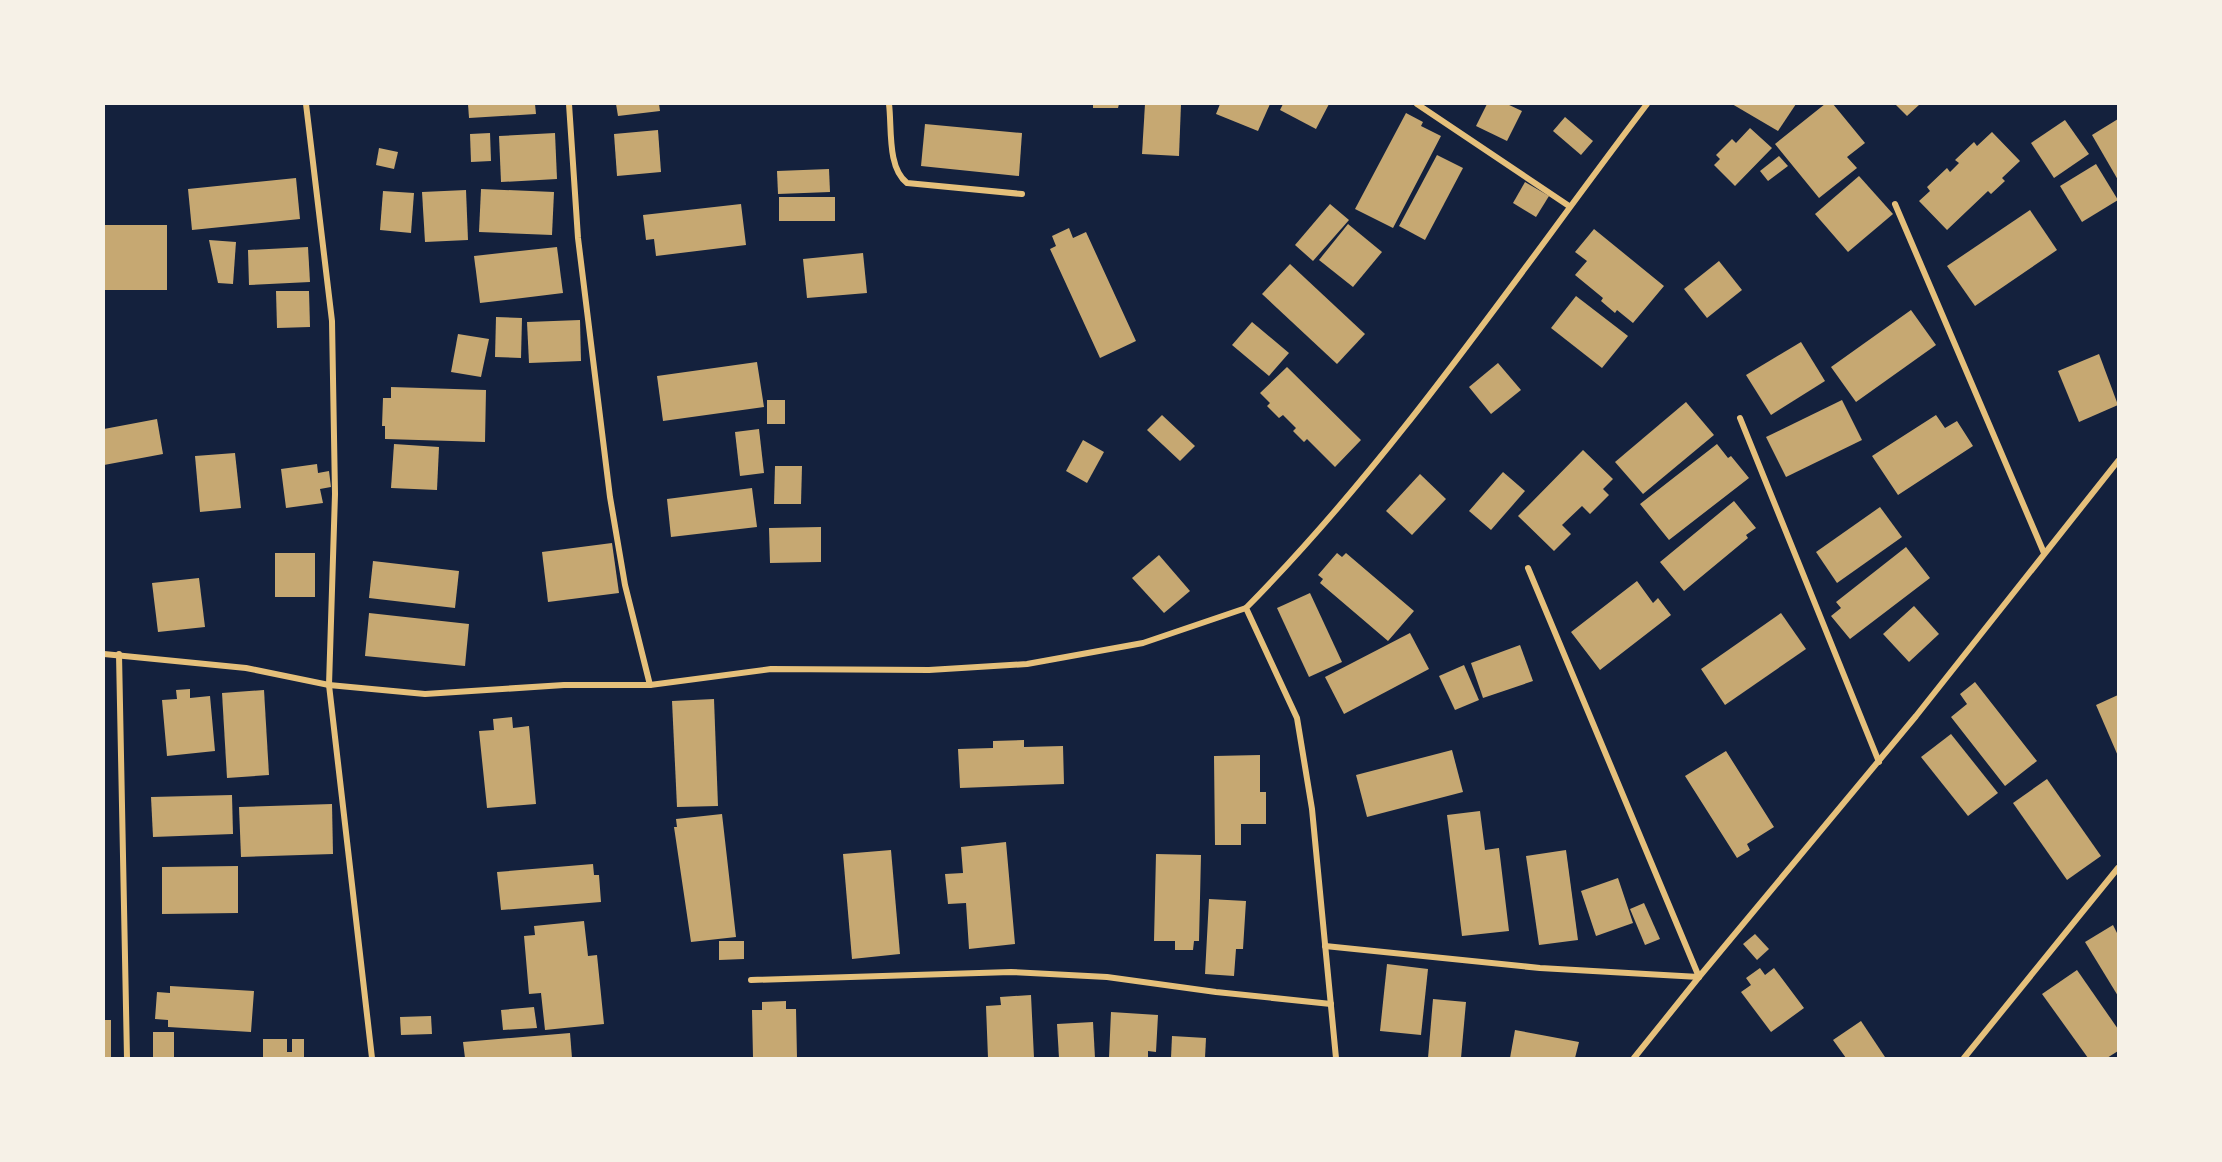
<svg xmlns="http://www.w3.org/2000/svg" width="2222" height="1162" font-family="Arial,sans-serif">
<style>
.building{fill:#c6a872}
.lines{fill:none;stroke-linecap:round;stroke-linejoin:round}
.minor{stroke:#e5c07b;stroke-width:6}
</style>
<rect width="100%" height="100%" fill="#14213d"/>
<g class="building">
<polygon points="468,104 535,104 536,114 469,118"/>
<polygon points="616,104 659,104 660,111 618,116"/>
<polygon points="1093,104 1119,104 1118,108 1093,108"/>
<polygon points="1145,104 1181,104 1179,156 1142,154"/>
<polygon points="1220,104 1270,104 1258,131 1216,114"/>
<polygon points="1283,104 1329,104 1316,129 1280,110"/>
<polygon points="1487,104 1507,104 1522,111 1507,141 1476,126"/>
<polygon points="1732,104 1796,104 1778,131"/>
<polygon points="1825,104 1833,104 1865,143 1847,157 1857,168 1819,198 1775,144"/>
<polygon points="1895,104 1920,104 1907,116"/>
<polygon points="1406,113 1423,122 1421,126 1441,136 1393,228 1355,209"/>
<polygon points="1565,117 1593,141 1581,155 1553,131"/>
<polygon points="2118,119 2118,180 2092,135"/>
<polygon points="2065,120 2089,154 2054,178 2031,143"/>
<polygon points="925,124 1022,133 1019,176 921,166"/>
<polygon points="1750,128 1772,148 1735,186 1714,165 1720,159 1716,155 1732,139 1736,143"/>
<polygon points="658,130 661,172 617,176 614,134"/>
<polygon points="1992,132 2020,161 2002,178 2005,181 1991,194 1988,191 1947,230 1919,201 1930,191 1927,187 1947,168 1950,172 1959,163 1955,160 1974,142 1977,146"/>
<polygon points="490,133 491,161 471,162 470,134"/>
<polygon points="555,133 557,179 501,182 499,136"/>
<polygon points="379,148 398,152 394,169 376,165"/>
<polygon points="1437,155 1463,168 1425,240 1399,226"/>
<polygon points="1779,156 1788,166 1768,181 1760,171"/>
<polygon points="2096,164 2118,200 2082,222 2060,186"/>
<polygon points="829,169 830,192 778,194 777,171"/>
<polygon points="1859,176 1893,214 1848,252 1815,214"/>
<polygon points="296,178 300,219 192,230 188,189"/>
<polygon points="1525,182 1549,196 1536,217 1513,203"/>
<polygon points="481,189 554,192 552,235 479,232"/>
<polygon points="466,190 468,240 425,242 422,192"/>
<polygon points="383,191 414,193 411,233 380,230"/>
<rect x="779" y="197" width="56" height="24"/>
<polygon points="741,204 746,245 656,256 654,239 646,240 643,215"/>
<polygon points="1330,204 1349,220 1313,261 1295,245"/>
<polygon points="2030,210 2057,250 1975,306 1947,266"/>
<polygon points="1348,224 1382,252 1353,287 1319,260"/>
<rect x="104" y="225" width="63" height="65"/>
<polygon points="1069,228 1073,238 1086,232 1136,341 1100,358 1050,249 1056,246 1052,236"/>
<polygon points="1594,229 1664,286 1633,323 1617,310 1615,313 1601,301 1603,298 1575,275 1587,261 1575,252"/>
<polygon points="209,240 236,242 233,284 218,283"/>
<polygon points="308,247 310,282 249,285 248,250"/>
<polygon points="557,247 563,293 480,303 474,256"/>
<polygon points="863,253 867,293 807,298 803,259"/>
<polygon points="1719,261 1742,290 1707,318 1684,289"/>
<polygon points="1290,264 1365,334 1337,364 1262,294"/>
<polygon points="276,291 309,291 310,327 277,328"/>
<polygon points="1576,296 1628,336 1602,368 1551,328"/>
<polygon points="1911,310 1936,345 1856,402 1831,367"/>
<polygon points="496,317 522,318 521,358 495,357"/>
<polygon points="580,320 581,361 529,363 527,322"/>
<polygon points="1252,322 1289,353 1269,376 1232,345"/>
<polygon points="458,334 489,339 481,377 451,372"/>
<polygon points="1801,342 1825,381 1771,415 1746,375"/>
<polygon points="2099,354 2118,405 2079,422 2058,371"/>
<polygon points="757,362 764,407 663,421 657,376"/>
<polygon points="1498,363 1521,390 1491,414 1469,387"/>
<polygon points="1287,367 1361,440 1335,467 1307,439 1304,442 1293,431 1296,428 1283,415 1279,418 1267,406 1270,403 1260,393"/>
<polygon points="391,387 486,390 485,442 385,439 385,426 382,426 383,398 391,398"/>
<rect x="767" y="400" width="18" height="24"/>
<polygon points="1842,400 1862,440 1786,477 1766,437"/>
<polygon points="1686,402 1714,435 1643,494 1615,462"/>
<polygon points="1162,415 1195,446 1180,461 1147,430"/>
<polygon points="1936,415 1945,428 1957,421 1973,446 1898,495 1872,456"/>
<polygon points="157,419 163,454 104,465 104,429"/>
<polygon points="759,429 764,473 740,476 735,432"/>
<polygon points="1083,440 1104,452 1087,483 1066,471"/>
<polygon points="394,444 439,447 437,490 391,488"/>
<polygon points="1717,444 1728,458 1731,456 1749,478 1669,540 1640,504"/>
<polygon points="1583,450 1613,479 1603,489 1609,495 1590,514 1582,506 1562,525 1571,534 1554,551 1518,516"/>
<polygon points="235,453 241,508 200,512 195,456"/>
<polygon points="317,464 318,473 329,471 331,487 320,489 323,503 286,508 281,469"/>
<polygon points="775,466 802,466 801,504 774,504"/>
<polygon points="1503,472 1525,491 1491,530 1469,511"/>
<polygon points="1420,474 1446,499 1412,535 1386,511"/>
<polygon points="752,488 757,527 671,537 667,499"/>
<polygon points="1734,501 1756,528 1746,535 1748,538 1684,591 1660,562"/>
<polygon points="1880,507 1902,537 1837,583 1816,552"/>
<polygon points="821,527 821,562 770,563 769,528"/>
<polygon points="612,543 619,593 548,602 542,552"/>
<polygon points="1906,547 1930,578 1850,639 1831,616 1841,608 1836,602"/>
<rect x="275" y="553" width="40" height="44"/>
<polygon points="1337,553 1342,557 1346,553 1414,611 1388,641 1320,583 1323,579 1318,575"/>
<polygon points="1159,555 1190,591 1164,613 1132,578"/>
<polygon points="373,561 459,571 455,608 369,598"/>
<polygon points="199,578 205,627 158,632 152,583"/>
<polygon points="1637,581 1653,603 1658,598 1671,615 1600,670 1571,632"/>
<polygon points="1310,593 1342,662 1309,677 1277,608"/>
<polygon points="1914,606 1939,634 1909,662 1883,634"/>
<polygon points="369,613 469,624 465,666 365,656"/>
<polygon points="1781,613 1806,649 1725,705 1701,669"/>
<polygon points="1410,633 1429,669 1344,714 1325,677"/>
<polygon points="1520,645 1533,681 1483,698 1471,663"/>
<polygon points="1464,665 1479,700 1455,710 1439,676"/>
<polygon points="1975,682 2037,761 2005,786 1951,717 1967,704 1960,694"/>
<polygon points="190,689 190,698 210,696 215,751 167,756 162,700 177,699 176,690"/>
<polygon points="264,690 269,775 227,778 222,693"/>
<polygon points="2118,695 2118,756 2096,705"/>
<polygon points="714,699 718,806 677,807 672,701"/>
<polygon points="512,717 513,728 529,726 536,804 487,808 479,731 494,730 493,719"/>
<polygon points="1951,734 1998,793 1968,816 1921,757"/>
<polygon points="1024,740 1024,747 1063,746 1064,784 960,788 958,749 993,748 993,741"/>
<polygon points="1452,750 1463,792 1367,817 1356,775"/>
<polygon points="1726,751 1774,827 1747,844 1750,850 1737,858 1685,776"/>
<polygon points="1260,755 1260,792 1266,792 1266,824 1241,824 1241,845 1215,845 1214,756"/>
<polygon points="2047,779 2101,856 2067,880 2013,803"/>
<polygon points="232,795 233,834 153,837 151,797"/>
<polygon points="332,804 333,854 241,857 239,807"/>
<polygon points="1480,811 1485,850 1499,848 1509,931 1462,936 1447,815"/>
<polygon points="722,814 736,937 691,942 674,827 677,827 676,819"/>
<polygon points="1006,842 1015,944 969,949 966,903 948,904 945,874 963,873 961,847"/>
<polygon points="891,850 900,954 852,959 843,854"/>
<polygon points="1566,850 1578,940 1539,945 1526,856"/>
<polygon points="1156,854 1201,855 1199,941 1194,941 1193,950 1175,950 1175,941 1154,941"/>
<polygon points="593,864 594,875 599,875 601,902 501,910 497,872"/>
<polygon points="238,866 238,913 162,914 162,867"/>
<polygon points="1618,878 1633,923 1596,936 1581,891"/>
<polygon points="1209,899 1246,901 1243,949 1236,949 1234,976 1205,974"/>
<polygon points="1644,903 1660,939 1645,945 1630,909"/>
<polygon points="584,921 588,956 597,955 604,1024 545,1030 541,993 529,994 524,936 535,935 534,926"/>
<polygon points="2113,925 2118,935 2118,996 2085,942"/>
<polygon points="1755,934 1769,949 1757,960 1743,944"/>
<polygon points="719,941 744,941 744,959 719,960"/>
<polygon points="1387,964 1428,969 1421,1035 1380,1031"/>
<polygon points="1760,968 1765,975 1774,968 1804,1008 1771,1032 1741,992 1751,985 1746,978"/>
<polygon points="2077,970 2118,1029 2118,1051 2107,1058 2088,1058 2042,994"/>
<polygon points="170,986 254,991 251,1032 168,1027 168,1020 155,1019 157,992 170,993"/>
<polygon points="1031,995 1034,1058 988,1058 986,1006 1001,1005 1000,997"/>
<polygon points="1433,999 1466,1002 1461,1058 1428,1058"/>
<polygon points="786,1001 786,1009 796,1009 797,1058 753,1058 752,1010 762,1010 762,1002"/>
<polygon points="534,1007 537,1028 503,1030 501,1010"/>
<polygon points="1111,1012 1158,1015 1156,1052 1148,1051 1148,1058 1109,1058"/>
<polygon points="431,1016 432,1034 401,1035 400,1017"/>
<rect x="104" y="1020" width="7" height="38"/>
<polygon points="1861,1021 1885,1057 1882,1058 1846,1058 1833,1040"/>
<polygon points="1093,1022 1095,1058 1059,1058 1057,1024"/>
<polygon points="1515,1030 1579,1042 1575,1058 1510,1058"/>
<rect x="153" y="1032" width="21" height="26"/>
<polygon points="570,1033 572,1058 465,1058 463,1042"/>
<polygon points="1172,1036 1206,1038 1205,1058 1171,1058"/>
<polygon points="263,1039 287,1039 287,1052 292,1052 292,1039 304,1039 304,1058 263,1058"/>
</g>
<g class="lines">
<g class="minor">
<polyline points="306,104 332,321 335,494 329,685 372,1058"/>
<polyline points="569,104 578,238 610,497 625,585 650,685"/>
<path d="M 889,104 C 892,127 887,168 907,183 L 1022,194"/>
<polyline points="1417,104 1569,206"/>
<polyline points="1895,204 2044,553"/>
<polyline points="1740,418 1879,762"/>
<polyline points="104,654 246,668 329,685 425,694 564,685 650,685 771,669 929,670 1027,664 1143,643 1246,608"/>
<polyline points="119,654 127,1058"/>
<polyline points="1325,946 1540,968 1699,977 1528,568"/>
<polyline points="751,980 1011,972 1107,977 1216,992 1331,1004"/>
<path d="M 1336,1058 L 1312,809 L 1297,718 L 1246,608 C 1397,455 1517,275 1647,104"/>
<polyline points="1634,1058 1699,977 1916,716 2118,461"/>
<polyline points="1964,1058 2118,868"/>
</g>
</g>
<rect width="2222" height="1162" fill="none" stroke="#f6f1e7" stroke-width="210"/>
</svg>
